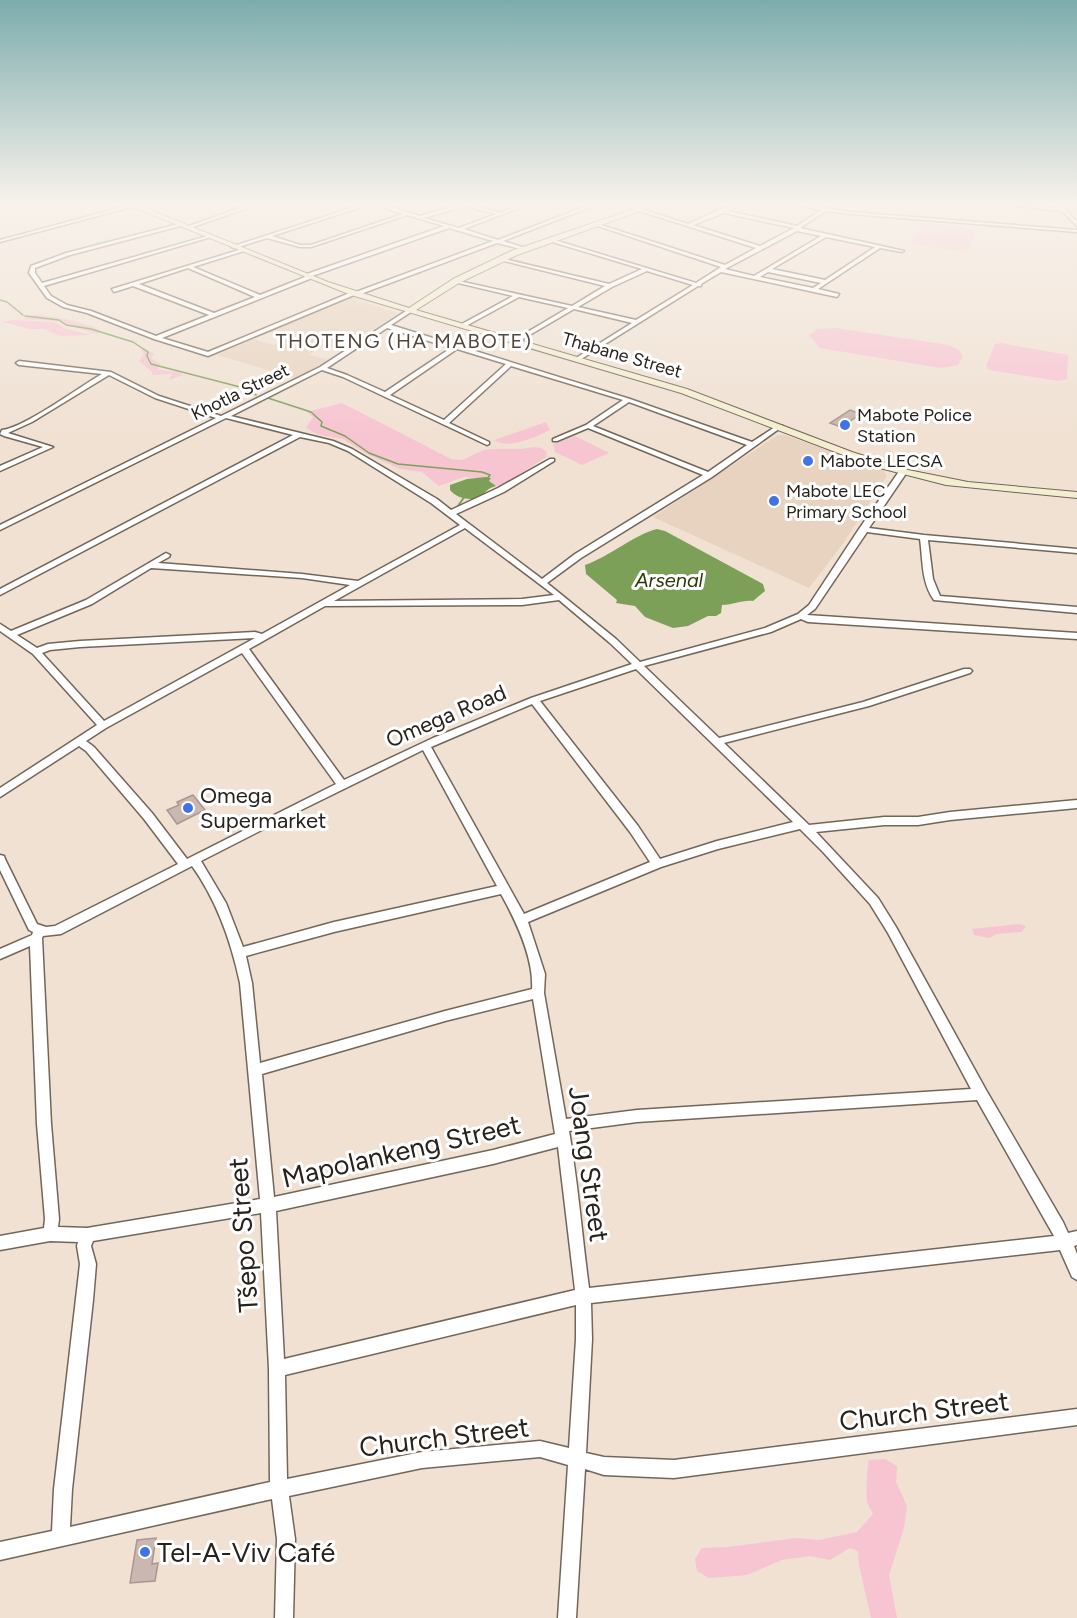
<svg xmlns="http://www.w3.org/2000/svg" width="1077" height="1618" font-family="Figtree,sans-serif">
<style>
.built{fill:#e7d3bf}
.green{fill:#f7c4d2}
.water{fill:#7da058}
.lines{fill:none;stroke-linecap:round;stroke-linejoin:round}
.stream-far1{stroke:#7da058;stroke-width:1.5}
.stream{stroke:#7da058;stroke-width:2}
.building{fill:#cbb7b2;stroke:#aa9691;stroke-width:1.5}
.street-casing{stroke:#726659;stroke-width:3}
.secondary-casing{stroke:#726659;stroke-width:2}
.primary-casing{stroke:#fff;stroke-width:3}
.street{fill:#fff;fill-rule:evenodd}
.secondary{fill:#f4eed0;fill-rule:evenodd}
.primary{fill:#e8dca2;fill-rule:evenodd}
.poi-dot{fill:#4273e4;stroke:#fff;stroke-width:2}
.labels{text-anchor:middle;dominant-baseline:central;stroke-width:6;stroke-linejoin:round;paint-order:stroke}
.far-street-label{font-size:18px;fill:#28221d;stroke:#fff}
.far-poi-label{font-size:18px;fill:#28221d;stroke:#fff;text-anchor:start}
.far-neighbourhood-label{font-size:20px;letter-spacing:1.5px;fill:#53473b;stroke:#fff}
.far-water-label{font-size:20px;font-style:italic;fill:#253b04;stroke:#fff}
.street-label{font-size:22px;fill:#28221d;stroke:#fff}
.poi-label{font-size:22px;fill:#28221d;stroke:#fff;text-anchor:start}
.near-street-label{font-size:27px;fill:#28221d;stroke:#fff}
.near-poi-label{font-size:27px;fill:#28221d;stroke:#fff;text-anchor:start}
</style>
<rect width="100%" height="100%" fill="#f0e1d3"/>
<g class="built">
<polygon points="353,298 398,313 344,350 323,346 309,355 327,359 326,362 295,378 217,355 253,339 274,345 286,339 268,332 344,299"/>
<polygon points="778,435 785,435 884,471 887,476 842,545 809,588 653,517"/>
</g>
<g class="green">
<polygon points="923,222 977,229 967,252 910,244"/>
<path d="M 35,315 C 48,315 92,323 101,332 L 95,334 L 57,321 L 23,319 Z"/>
<polygon points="13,320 55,322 64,328 91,335 60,336 44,329 29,329 3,322"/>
<polygon points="836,328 948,345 959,350 963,357 958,365 941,368 820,348 809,335 818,329"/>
<polygon points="1001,343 1068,355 1067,379 1059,381 989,370 986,366 995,344"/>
<polygon points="144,348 154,354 151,359 161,364 158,367 159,370 179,372 183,375 169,380 172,374 152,375 152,372 139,361 144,354 141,350"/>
<polygon points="342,403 451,459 462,460 484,450 493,449 521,449 533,447 541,448 547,452 546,457 503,485 496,486 488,481 491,479 464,477 439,486 422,472 400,469 369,455 343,439 319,435 306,428 313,417 307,412"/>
<path d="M 546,422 L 550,430 C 536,437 508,450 494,440 Z"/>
<polygon points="575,436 609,453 582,465 555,452 553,444"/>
<polygon points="1019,924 1026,926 1022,932 997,934 989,938 974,935 972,929"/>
<path d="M 885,1459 L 897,1466 L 896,1482 L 907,1506 L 904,1528 L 889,1575 L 897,1618 L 871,1618 L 859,1565 L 858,1551 L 850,1548 L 830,1560 L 810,1556 L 782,1560 L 747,1575 L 709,1578 L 697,1571 L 695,1559 L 702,1548 L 728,1547 L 797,1538 L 819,1540 L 857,1532 L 873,1514 C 872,1511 867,1505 867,1500 C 866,1494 867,1465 869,1460 Z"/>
</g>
<g class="water">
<path d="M 486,477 L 491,478 L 489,481 L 496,486 C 487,488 486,493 479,497 C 470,502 455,497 450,490 L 450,485 L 467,479 Z"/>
<path d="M 657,529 L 665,531 L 763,584 L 765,591 L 753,601 C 741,600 734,605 722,605 L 721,613 L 716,616 L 708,616 L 688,626 L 673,628 L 645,617 L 635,606 L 616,603 L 617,600 L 586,574 L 585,565 C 611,556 633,535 657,529 Z"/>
</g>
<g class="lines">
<g class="stream-far1">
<polyline points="0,300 7,302 23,315"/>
<polyline points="25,316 59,320 66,325 91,329 133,342 148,352 147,356 151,364 244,388 256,395"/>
<polyline points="268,398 311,412 322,422 321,426 345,436 369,453 398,464 482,472 490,475 487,479"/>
</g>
<polyline class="stream" points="462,509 458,506 465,496"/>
</g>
<g class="building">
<polygon points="850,410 861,414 841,427 830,423"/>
<polygon points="193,795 205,810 177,824 167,810 179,805 177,802"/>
<polygon points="156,1538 152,1564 158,1563 155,1581 130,1583 137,1540"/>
</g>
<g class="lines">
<defs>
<g id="street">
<polygon points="130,205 135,206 0,242 0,240"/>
<polygon points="146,205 154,205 141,210 139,209"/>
<polygon points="248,205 256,205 190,228 186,227"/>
<path d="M 360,205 L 368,205 L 272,236 L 300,245 L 311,245 L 403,214 L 376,205 L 384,205 L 420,216 L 457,205 L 472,205 L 500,213 L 520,205 L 527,205 L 464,229 L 498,240 L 589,205 L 596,205 L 503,241 L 525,248 L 525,250 L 497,243 L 358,295 L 354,295 L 208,356 L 154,339 L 87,313 L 63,307 L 47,298 L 29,273 L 31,266 L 66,253 L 182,223 L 184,225 L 70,255 L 35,268 L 35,273 L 42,283 L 211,235 L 211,237 L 44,286 L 51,296 L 67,305 L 91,311 L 156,336 L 209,315 L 133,286 L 114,292 L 112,289 L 242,249 L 244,251 L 193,267 L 260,295 L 305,277 L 304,275 L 444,226 L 407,215 L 311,247 L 300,247 L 267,238 L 235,248 L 231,247 ZM 465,206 L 496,214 L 459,228 L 424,218 ZM 449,228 L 493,241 L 356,292 L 352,292 L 208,352 L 162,338 L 312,278 L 312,276 ZM 188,268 L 255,297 L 214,313 L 139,284 Z"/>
<path d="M 621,205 L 629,205 L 688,224 C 705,217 723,205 741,205 L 728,211 L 797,226 L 821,210 L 796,205 L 810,205 L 850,212 L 1077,230 L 1077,232 L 850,214 L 826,211 L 800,228 L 904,251 L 902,252 L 880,248 L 818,289 L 839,294 L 837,297 L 721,272 L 701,284 L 701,286 L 698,286 L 578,361 L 576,360 L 576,358 L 632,323 L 574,309 L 516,343 L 513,341 L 514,340 L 568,308 L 519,297 L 464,327 L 460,327 L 460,325 L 513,296 L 454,282 L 454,280 L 572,306 L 605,286 L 500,260 L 500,258 L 609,284 L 642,269 L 549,241 L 551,239 L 696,283 L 721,267 L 595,225 L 595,223 L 725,265 L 756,248 ZM 724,213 L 794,228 L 760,246 L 693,225 ZM 797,231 L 821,236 L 754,276 L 725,269 ZM 826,237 L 875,247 L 825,280 L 772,269 ZM 647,271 L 693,285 L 636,320 L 578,307 L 612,287 ZM 768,272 L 821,283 L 813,288 L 760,277 Z"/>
<polygon points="1009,205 1059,208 1057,205 1061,205 1077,222 1077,226 1062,211"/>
<path d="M 409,309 L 412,311 L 411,312 L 391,325 L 630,399 L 752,442 L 778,425 L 783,426 L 712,477 L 581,558 L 547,583 L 616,639 L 640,662 L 765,628 L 798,614 L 809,605 L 859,529 L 900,470 L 907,472 L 869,528 L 924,535 L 1077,549 L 1077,553 L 928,540 L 933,579 L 940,596 L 1077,607 L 1077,613 L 934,600 C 921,582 923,559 920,539 L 867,532 L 815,609 L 807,615 L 1077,633 L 1077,639 L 808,622 L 801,619 L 771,632 L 644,666 L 719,738 L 863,702 L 964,669 L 970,669 L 972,671 L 970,673 L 869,706 L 724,743 L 809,825 L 884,817 L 918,817 L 950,812 L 1077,800 L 1077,808 L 950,820 L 918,825 L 884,825 L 816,832 L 878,898 L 896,927 L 986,1090 L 1063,1222 L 1068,1233 L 1077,1231 L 1077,1245 L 1074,1246 L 1077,1254 L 1077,1280 L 1072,1277 L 1060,1250 L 591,1303 L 592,1339 L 586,1453 L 604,1457 L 674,1460 L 1077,1409 L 1077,1425 L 674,1478 L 604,1475 L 585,1469 L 576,1618 L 558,1618 L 568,1465 L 540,1457 L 422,1468 L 289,1496 L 295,1539 L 293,1618 L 275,1618 L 277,1539 L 272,1499 L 0,1560 L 0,1542 L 52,1531 L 54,1489 L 80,1264 L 77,1246 L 78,1242 L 50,1241 L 0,1250 L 0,1236 L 44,1228 L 45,1219 L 37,1124 L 30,946 L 0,959 L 0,949 L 32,935 L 33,932 L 29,930 L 0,870 L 0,855 L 4,856 L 5,859 L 37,924 L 46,927 L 55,926 L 178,864 L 144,819 L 86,751 L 79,746 L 0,797 L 0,788 L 97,725 L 33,654 L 0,631 L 0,624 L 11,631 L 86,600 L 166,553 L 170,555 L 169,557 L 158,563 L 302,574 L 358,581 L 460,525 L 431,503 L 348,451 L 329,443 L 300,437 L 0,595 L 0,589 L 293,435 L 226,418 L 0,530 L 0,525 L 216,418 L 155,398 L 109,375 L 32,422 L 8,433 L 53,447 L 0,471 L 0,466 L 43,447 L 4,436 L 0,434 L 2,430 C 24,428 79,387 102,374 L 19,365 L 16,363 L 19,361 L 111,372 L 159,396 L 221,416 L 320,367 ZM 387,328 L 451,348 L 385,392 L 347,375 L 327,368 ZM 457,349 L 506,364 L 444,420 L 390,395 ZM 511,366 L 623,400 L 586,425 L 553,439 L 553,441 L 557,441 L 588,428 L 703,475 L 575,554 L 542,579 L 456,514 L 504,492 L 554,461 L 554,459 L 550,459 L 498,488 L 451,510 L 437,499 L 352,449 L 333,441 L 231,416 L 322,370 L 343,377 L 487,445 L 489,444 L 489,442 L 449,423 ZM 629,402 L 747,445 L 708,472 L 593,426 ZM 465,528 L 554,595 L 522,599 L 334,601 ZM 151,568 L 302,578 L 350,585 L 262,634 L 255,632 L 80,641 L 48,644 L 37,648 L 17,635 L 92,604 ZM 559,600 L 610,643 L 632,664 L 531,698 L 433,738 L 344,780 L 249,649 L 325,606 L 522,605 ZM 255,638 L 104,721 L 42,653 L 50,650 L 80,647 ZM 242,653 L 336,784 L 187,859 L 152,813 L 94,747 L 86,741 L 106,728 ZM 636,669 L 793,822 L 717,841 L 660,859 L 638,826 L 540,701 ZM 532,704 L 630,832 L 650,862 L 524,914 L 431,747 ZM 423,750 L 497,886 L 334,922 L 243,947 L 226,903 L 201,861 L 295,813 ZM 800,829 L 823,852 L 870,904 L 888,933 L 971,1089 L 637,1110 L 566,1119 L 544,993 L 545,974 L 528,922 L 661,867 L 718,849 ZM 192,866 C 217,901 231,941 240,983 L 260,1199 L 87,1228 L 58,1227 L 59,1219 L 51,1124 L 42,938 L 43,936 L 61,934 ZM 501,894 C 516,921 534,958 532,989 L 445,1011 L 260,1063 L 252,983 L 246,956 L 334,932 ZM 533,999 L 555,1134 L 493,1150 L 274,1197 L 262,1074 L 445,1021 ZM 977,1100 L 1054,1236 L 589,1288 C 582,1236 578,1183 569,1131 L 637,1122 ZM 558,1147 L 575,1290 L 284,1359 L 276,1211 L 493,1164 ZM 261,1213 L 269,1369 L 270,1482 L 70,1527 L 72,1489 L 93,1300 L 96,1264 L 91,1246 L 93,1241 ZM 576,1305 L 576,1339 L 569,1448 L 540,1441 L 422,1452 L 287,1479 L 285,1375 Z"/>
</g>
<polygon id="secondary" points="128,205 138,205 328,282 409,308 453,279 511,251 646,205 657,205 517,255 459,283 416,310 687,389 852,452 908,470 968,482 1077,492 1077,498 946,485 872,466 681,393 351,295"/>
<polygon id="primary" points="24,205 37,205 0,216 0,212"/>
</defs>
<use href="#street" class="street-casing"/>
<use href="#secondary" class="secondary-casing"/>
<use href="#primary" class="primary-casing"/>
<use href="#street" class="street"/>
<use href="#secondary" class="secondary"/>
<use href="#primary" class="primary"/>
</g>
<linearGradient id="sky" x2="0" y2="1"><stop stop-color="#7dacae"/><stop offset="0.47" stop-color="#f8f2eb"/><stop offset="1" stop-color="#f8f2eb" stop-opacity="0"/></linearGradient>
<rect width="1077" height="432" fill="url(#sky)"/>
<g class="poi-dot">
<circle cx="845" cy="425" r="6"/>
<circle cx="808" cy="461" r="6"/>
<circle cx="774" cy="501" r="6"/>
<circle cx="188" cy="808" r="6"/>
<circle cx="145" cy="1552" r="6"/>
</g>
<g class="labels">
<g class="far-street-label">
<text transform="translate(622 355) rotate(16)">Thabane Street</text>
<text transform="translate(240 392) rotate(-26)">Khotla Street</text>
</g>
<g class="far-poi-label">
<text x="857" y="415">Mabote Police<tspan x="857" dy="21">Station</tspan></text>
<text x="820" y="461">Mabote LECSA</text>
<text x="786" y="491">Mabote LEC<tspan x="786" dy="21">Primary School</tspan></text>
</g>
<g class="far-neighbourhood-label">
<text x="404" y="341">THOTENG (HA MABOTE)</text>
</g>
<g class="far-water-label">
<text x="669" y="580">Arsenal</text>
</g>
<g class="street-label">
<text transform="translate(446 716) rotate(-23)">Omega Road</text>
</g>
<g class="poi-label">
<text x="200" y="795">Omega<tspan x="200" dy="25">Supermarket</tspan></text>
</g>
<g class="near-street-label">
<text transform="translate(401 1151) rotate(-13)">Mapolankeng Street</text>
<text transform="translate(589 1164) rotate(82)">Joang Street</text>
<text transform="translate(243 1235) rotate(-94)">Tšepo Street</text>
<text transform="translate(924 1411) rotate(-7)">Church Street</text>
<text transform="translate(444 1437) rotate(-7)">Church Street</text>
</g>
<g class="near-poi-label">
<text x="157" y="1552">Tel-A-Viv Café</text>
</g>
</g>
</svg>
